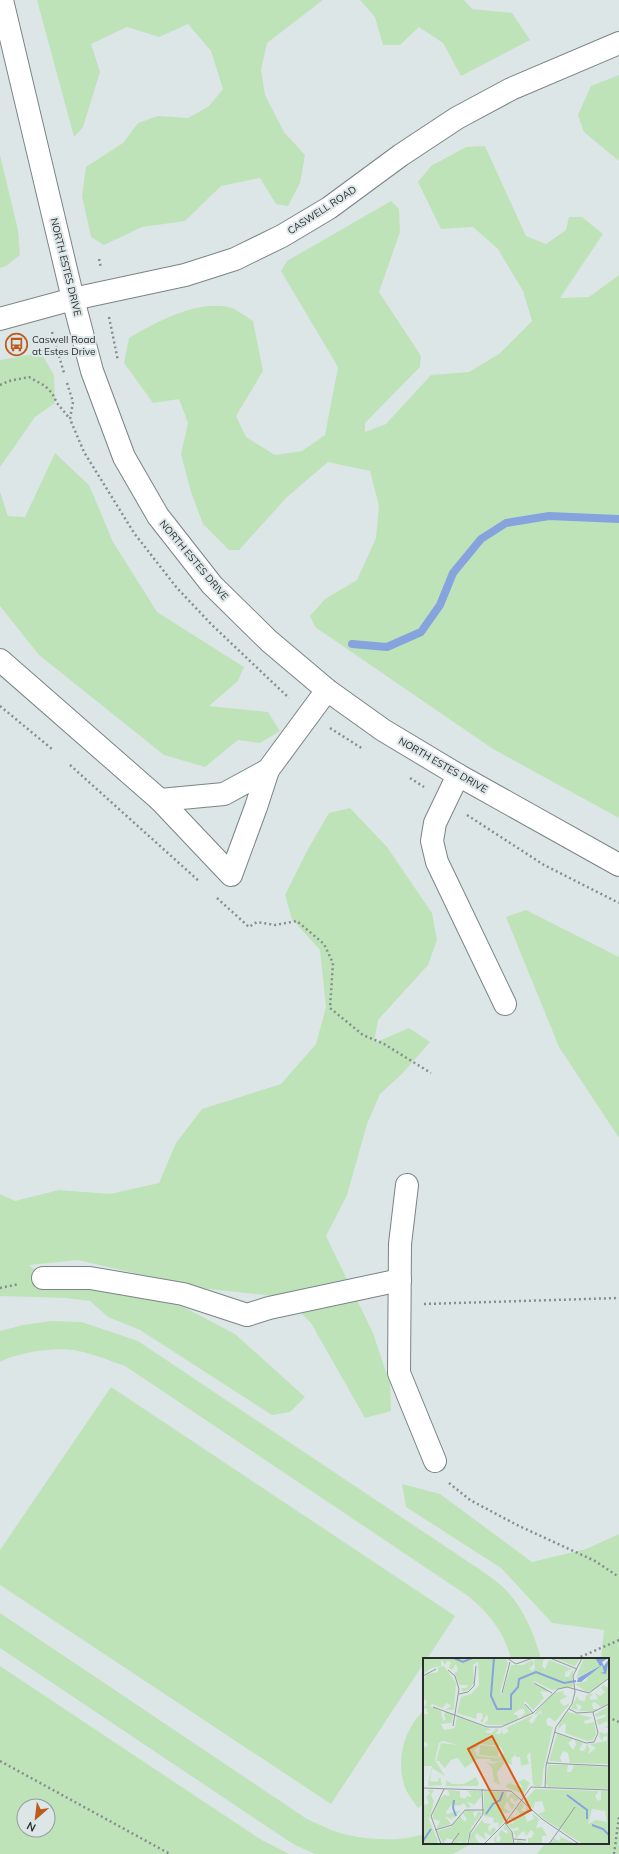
<svg xmlns="http://www.w3.org/2000/svg" width="619" height="1854" font-family="Mulish,sans-serif">
<style>
.green{fill:#bfe3b9;fill-rule:evenodd}
.lines{fill:none;stroke-linecap:round;stroke-linejoin:round}
.stream{stroke:#87a3dd;stroke-width:8}
.minor-casing{stroke:#7b8485;stroke-width:24}
.major-casing{stroke:#7b8485;stroke-width:24}
.path{stroke:#868d8e;stroke-width:2.5;stroke-dasharray:2 3;stroke-linecap:butt}
.minor{stroke:#fff;stroke-width:22}
.major{stroke:#fff;stroke-width:22}
.labels{text-anchor:middle;dominant-baseline:central;stroke-width:4;stroke-linejoin:round;paint-order:stroke}
.street-label{font-size:10px;fill:#2a2d2e;stroke:#dce6e7}
.poi-label{font-size:10px;fill:#2a2d2e;stroke:#dce6e7;text-anchor:start}
.inset-river{fill:none;stroke:#87a3dd;stroke-width:2}
.inset-road{fill:none;stroke:#959c9d;stroke-width:1}
.view{fill:#de570e;fill-opacity:0.15;stroke:#de570e;stroke-width:2}
.inset-edge{fill:none;stroke:#2a2d2e;stroke-width:2}
</style>
<rect width="100%" height="100%" fill="#dce6e7"/>
<g class="green">
<polygon points="37,0 323,0 267,43 261,70 265,95 284,132 305,155 300,183 288,206 276,204 260,178 221,186 185,221 142,227 104,245 91,237 82,196 86,167 123,143 138,123 158,116 188,118 209,106 223,89 211,51 188,24 159,37 127,27 91,44 100,72 83,127 74,137"/>
<polygon points="360,0 464,0 472,9 512,13 530,40 461,76 443,43 419,27 400,45 383,45 375,17"/>
<polygon points="619,75 619,161 584,132 578,115 591,86"/>
<path d="M 485,146 L 526,236 L 546,244 L 566,230 L 569,217 L 582,217 L 603,234 L 560,298 L 589,297 L 619,275 L 619,818 L 493,749 L 315,627 L 310,616 L 325,599 L 357,580 L 376,538 L 379,506 L 370,471 L 328,462 L 287,497 L 239,550 L 229,550 L 203,524 L 191,492 L 181,454 L 188,423 L 179,399 L 153,403 L 124,363 L 129,338 C 155,322 200,298 232,308 C 239,311 247,317 253,321 L 263,371 L 236,416 L 246,437 L 275,455 L 302,451 L 325,435 L 338,367 L 281,271 L 287,261 L 391,201 L 399,209 L 400,232 L 379,292 L 421,356 L 420,367 L 365,423 L 365,432 L 386,424 L 431,375 L 469,372 L 499,354 L 532,321 L 523,291 L 498,249 L 473,227 L 441,229 L 418,182 L 431,166 L 466,147 Z"/>
<polygon points="0,155 18,230 20,255 6,266 0,268"/>
<polygon points="41,353 54,375 55,403 35,417 0,467 0,360"/>
<polygon points="55,453 89,485 113,542 157,612 244,667 238,681 209,706 268,712 280,731 260,743 238,740 205,767 164,755 39,655 0,606 0,492 8,516 25,517"/>
<polygon points="350,808 387,847 432,913 437,940 428,965 378,1020 374,1043 409,1028 430,1042 402,1074 380,1094 367,1124 347,1195 326,1236 373,1333 390,1384 391,1411 365,1418 311,1323 285,1297 199,1288 78,1260 29,1265 47,1281 174,1302 235,1334 305,1397 290,1412 272,1415 140,1330 108,1317 90,1301 66,1298 0,1296 0,1194 15,1201 59,1190 110,1194 159,1183 176,1143 202,1109 281,1084 316,1044 326,1007 320,950 292,919 285,895 308,849 329,813"/>
<polygon points="526,910 619,957 619,1138 559,1047 506,917"/>
<path d="M 51,1321 L 82,1322 L 138,1341 L 485,1573 C 492,1578 499,1583 505,1589 C 523,1607 535,1635 541,1659 L 511,1659 C 505,1633 488,1612 468,1596 L 125,1366 C 110,1361 94,1354 78,1351 C 57,1346 19,1352 0,1362 L 0,1331 L 23,1325 Z"/>
<polygon points="111,1387 455,1616 427,1659 424,1659 424,1663 331,1804 0,1585 0,1550"/>
<polygon points="402,1484 440,1494 532,1562 586,1549 619,1534 619,1854 537,1854 545,1843 608,1843 608,1659 601,1659 604,1630 552,1623 501,1568 406,1507"/>
<path d="M 0,1613 L 307,1819 C 314,1822 322,1826 329,1829 C 355,1840 398,1843 424,1834 L 424,1843 L 473,1843 L 453,1854 L 315,1854 L 293,1844 L 0,1648 Z"/>
<path d="M 0,1666 L 260,1839 L 289,1854 L 0,1854 ZM 24,1806 L 48,1806 L 48,1830 L 24,1830 Z"/>
<path d="M 424,1710 L 424,1804 L 418,1808 C 414,1802 409,1796 406,1790 C 395,1763 403,1730 424,1710 Z"/>
</g>
<g class="lines">
<polyline class="stream" points="352,644 387,647 421,632 440,605 453,573 481,539 506,523 549,516 619,519"/>
<defs>
<g id="minor">
<polyline points="0,319 73,299 185,275 235,259 282,236 329,208 401,155 457,118 511,89 619,43"/>
<polyline points="0,660 160,800 231,875 256,807 268,770"/>
<polyline points="458,775 435,823 432,841 437,862 505,1004"/>
<polyline points="160,800 224,794 268,770 327,690"/>
<polyline points="407,1185 400,1244 399,1373 435,1461"/>
<polyline points="43,1278 90,1278 183,1294 247,1315 269,1308 400,1280"/>
</g>
<polyline id="major" points="2,0 73,299 92,371 124,457 158,516 212,585 269,641 327,690 383,730 458,775 619,865"/>
</defs>
<use href="#minor" class="minor-casing"/>
<use href="#major" class="major-casing"/>
<g class="path">
<polyline points="99,259 101,268"/>
<polyline points="109,317 118,361"/>
<polyline points="52,332 64,373"/>
<polyline points="67,383 73,402 70,419 84,452 134,533 177,588 212,625 289,698"/>
<polyline points="0,385 9,381 29,377 45,386 52,393 57,403 70,419"/>
<polyline points="0,706 52,749"/>
<polyline points="330,728 363,749"/>
<polyline points="70,765 200,882"/>
<polyline points="410,778 424,787"/>
<polyline points="467,815 544,865 619,903"/>
<polyline points="217,898 249,927 257,922 275,925 297,921 324,944 333,963 330,1008 363,1035 384,1044 431,1073"/>
<polyline points="0,1288 19,1284"/>
<polyline points="424,1304 619,1298"/>
<polyline points="449,1483 470,1500 517,1525 595,1561 619,1577"/>
<polyline points="576,1659 619,1640"/>
<polyline points="608,1717 619,1722"/>
<polyline points="0,1761 170,1854"/>
<polyline points="614,1854 619,1817"/>
</g>
<use href="#minor" class="minor"/>
<use href="#major" class="major"/>
</g>
<defs>
<symbol id="bus-ring" viewBox="-11 -11 22 22"><circle r="9.5" fill="#dce6e7" stroke="#bd5b1d" stroke-width="1.5"/><path d="M-5-6H5V4H4V6H2V4H-2V6H-4V4H-5ZM-3.5-4V0h7V-4ZM-3.5 1.2v1.5H-2V1.2ZM2 1.2v1.5H3.5V1.2Z" fill="#bd5b1d"/></symbol>
</defs>
<g fill-rule="evenodd">
<use href="#bus-ring" x="4" y="332" width="25" height="25"/>
</g>
<g class="labels">
<g class="street-label">
<text transform="translate(322 210) rotate(-33)">CASWELL ROAD</text>
<text transform="translate(66 267) rotate(76)">NORTH ESTES DRIVE</text>
<text transform="translate(194 560) rotate(50)">NORTH ESTES DRIVE</text>
<text transform="translate(443 765) rotate(30)">NORTH ESTES DRIVE</text>
</g>
<g class="poi-label">
<text x="32" y="339">Caswell Road<tspan x="32" dy="12">at Estes Drive</tspan></text>
</g>
</g>
<g transform="translate(423 1658)">
<rect width="186" height="186" fill="#dce6e7"/>
<path d="M 0,0 L 82,0 L 85,5 L 77,34 L 79,37 L 88,7 L 100,7 L 109,2 L 111,6 L 106,11 L 109,13 L 112,10 L 111,2 L 121,0 L 119,8 L 122,11 L 126,2 L 149,11 L 142,14 L 142,19 L 146,19 L 149,13 L 151,12 L 149,19 L 150,29 L 129,32 L 111,23 L 110,26 L 121,29 L 126,34 L 117,33 L 121,40 L 110,52 L 102,43 L 101,46 L 108,55 L 97,60 L 102,55 L 101,51 L 97,51 L 90,56 L 95,58 L 95,61 L 83,67 L 67,67 L 61,66 L 65,62 L 64,56 L 59,65 L 57,63 L 60,60 L 59,55 L 54,55 L 53,61 L 34,55 L 38,39 L 48,36 L 56,27 L 55,4 L 50,7 L 51,25 L 47,31 L 40,34 L 38,30 L 43,30 L 45,27 L 37,27 L 31,15 L 35,13 L 33,6 L 29,12 L 26,10 L 28,4 L 24,3 L 22,7 L 18,1 L 18,8 L 8,10 L 0,16 ZM 157,0 L 152,8 L 133,1 L 133,0 ZM 161,0 L 172,0 L 177,8 L 153,20 ZM 186,3 L 186,18 L 174,30 L 164,34 L 152,26 L 163,23 L 166,17 L 179,7 L 183,16 L 182,10 ZM 21,8 L 33,25 L 31,52 L 22,52 L 28,48 L 24,45 L 19,50 L 9,46 L 7,48 L 18,53 L 20,63 L 23,61 L 21,58 L 22,54 L 30,56 L 29,65 L 18,66 L 21,72 L 32,70 L 34,58 L 69,72 L 62,73 L 64,75 L 69,75 L 73,70 L 76,72 L 72,76 L 77,76 L 80,70 L 79,75 L 82,76 L 86,73 L 83,70 L 110,57 L 106,63 L 109,66 L 117,54 L 119,58 L 118,52 L 113,57 L 111,56 L 124,42 L 131,35 L 140,33 L 141,37 L 145,38 L 137,42 L 137,44 L 141,48 L 146,45 L 146,47 L 132,64 L 126,59 L 123,62 L 124,67 L 130,69 L 120,113 L 119,127 L 116,129 L 110,127 L 107,94 L 104,98 L 106,106 L 98,108 L 97,99 L 93,99 L 90,89 L 92,97 L 88,101 L 89,107 L 82,104 L 74,115 L 77,127 L 71,124 L 69,110 L 63,104 L 70,106 L 80,102 L 71,104 L 67,103 L 68,101 L 54,101 L 42,110 L 35,100 L 28,102 L 22,110 L 16,104 L 18,103 L 13,103 L 18,85 L 35,87 L 20,83 L 16,85 L 12,102 L 22,118 L 9,110 L 7,123 L 14,124 L 17,119 L 19,127 L 6,128 L 5,126 L 9,108 L 0,108 L 0,88 L 3,89 L 5,86 L 0,83 L 0,56 L 5,56 L 3,50 L 0,51 L 4,44 L 2,41 L 0,43 L 0,22 L 4,16 L 15,14 L 15,9 ZM 58,86 L 77,88 L 81,95 L 75,100 L 55,98 L 51,92 ZM 180,27 L 186,30 L 186,45 L 179,50 L 172,44 L 169,45 L 170,51 L 175,51 L 172,53 L 156,53 L 159,48 L 153,46 L 155,52 L 148,51 L 154,38 L 156,42 L 162,43 L 163,37 L 168,36 L 170,37 L 167,38 L 167,42 L 175,41 L 172,35 L 177,38 L 182,34 L 178,30 ZM 186,48 L 186,106 L 147,105 L 145,95 L 140,93 L 137,100 L 139,104 L 126,103 L 134,76 L 150,81 L 145,85 L 150,92 L 153,87 L 152,82 L 160,85 L 156,92 L 161,93 L 164,86 L 167,91 L 165,96 L 173,90 L 166,86 L 184,83 L 184,78 L 180,79 L 180,83 L 176,79 L 177,74 L 183,76 L 185,73 L 185,70 L 181,69 L 185,68 L 184,63 L 176,67 L 173,62 L 182,59 L 183,56 L 174,59 L 172,56 ZM 145,54 L 170,60 L 161,63 L 162,66 L 171,64 L 173,76 L 170,82 L 164,83 L 142,75 L 143,67 L 141,65 L 135,72 L 136,65 ZM 57,87 L 76,89 L 75,99 L 56,97 ZM 125,107 L 145,107 L 144,114 L 148,114 L 151,108 L 149,107 L 186,109 L 186,131 L 126,129 L 123,126 ZM 53,119 L 56,126 L 54,128 L 23,128 L 23,122 L 29,126 L 41,126 ZM 101,121 L 107,125 L 99,139 L 97,132 L 97,135 L 82,129 L 86,125 L 101,130 L 95,124 ZM 112,131 L 176,133 L 172,138 L 175,143 L 178,141 L 178,133 L 186,133 L 186,186 L 160,186 L 121,161 L 115,156 L 122,153 L 119,143 L 112,144 L 110,151 L 102,142 ZM 169,151 L 182,153 L 184,164 L 173,162 L 165,166 ZM 4,132 L 11,132 L 8,137 L 11,143 L 6,162 L 15,183 L 13,186 L 0,186 L 0,145 L 3,147 L 6,145 L 3,139 L 7,135 ZM 25,132 L 37,133 L 37,139 L 42,141 L 44,138 L 49,139 L 45,133 L 58,133 L 58,139 L 51,147 L 44,143 L 48,149 L 44,150 L 41,145 L 36,148 L 29,146 L 23,154 L 24,156 L 38,152 L 31,160 L 28,158 L 30,162 L 22,158 L 28,166 L 13,171 L 17,163 L 10,161 L 10,156 L 15,143 L 21,137 L 27,138 ZM 61,133 L 83,134 L 84,141 L 88,135 L 96,141 L 92,144 L 89,140 L 87,140 L 87,144 L 92,147 L 89,152 L 84,143 L 81,150 L 88,154 L 81,155 L 79,152 L 77,156 L 83,161 L 75,170 L 76,165 L 70,164 L 71,160 L 61,158 ZM 99,144 L 101,147 L 98,153 L 103,153 L 103,148 L 107,153 L 102,157 L 104,164 L 111,161 L 109,155 L 116,161 L 113,170 L 119,169 L 124,178 L 119,178 L 119,185 L 93,186 L 94,182 L 105,185 L 105,180 L 108,180 L 111,175 L 108,172 L 102,179 L 103,176 L 100,173 L 93,180 L 90,173 L 96,172 L 95,169 L 89,171 L 84,166 L 91,165 L 90,162 L 86,161 L 88,159 L 95,159 L 97,155 L 93,151 ZM 44,152 L 53,153 L 50,155 L 52,160 L 55,153 L 59,155 L 48,170 L 43,186 L 38,184 L 28,186 L 30,182 L 24,180 L 20,186 L 14,173 L 28,169 L 37,158 L 41,163 L 44,162 L 40,155 ZM 59,162 L 61,165 L 68,166 L 65,169 L 66,174 L 71,169 L 73,172 L 68,178 L 61,174 L 63,182 L 53,175 L 52,179 L 56,185 L 47,186 L 47,177 ZM 82,167 L 89,176 L 90,186 L 72,186 L 71,180 L 74,177 L 73,183 L 76,184 L 78,180 L 75,176 L 78,172 L 84,176 L 85,173 L 80,171 ZM 135,176 L 140,180 L 153,186 L 127,186 L 131,180 L 136,183 L 138,180 Z" fill="#bfe3b9" fill-rule="evenodd"/>
<path d="M 172,0 L 185,0 L 179,4 L 181,8 L 186,1 L 183,16 L 177,15 L 181,14 L 179,7 L 158,24 L 154,24 L 155,20 L 177,8 Z" fill="#87a3dd"/>
<path class="inset-river" d="M 31,0 L 40,4 L 49,0M 71,0 L 68,38 L 74,51 L 88,51 L 88,37 L 95,29 L 96,21 L 113,14 L 141,25 L 153,23M 144,137 L 164,152 L 164,161M 31,142 L 30,150 L 33,158M 63,156 L 70,146 L 77,142 L 80,134M 169,167 L 180,171 L 186,177M 0,183 L 8,171"/>
<path class="inset-road" d="M 84,0 L 93,6 L 110,0M 127,0 L 154,11M 25,12 L 32,18 L 36,31 L 30,68M 0,18 L 13,11M 111,25 L 129,35M 79,35 L 87,4M 36,36 L 45,34 L 51,28 L 53,8M 102,46 L 110,55M 10,49 L 64,69 L 78,69 L 110,55 L 135,31 L 144,29 L 166,35 L 186,20M 146,51 L 154,55 L 170,54 L 186,46M 131,74 L 163,85 L 171,84 L 175,75 L 170,54M 123,105 L 186,108M 0,130 L 88,133 L 119,161 L 156,186M 122,130 L 123,108 L 133,69 L 149,46 L 152,34 L 150,18 L 159,0M 82,165 L 89,174 L 91,186M 12,172 L 29,167 L 42,152 L 61,152M 91,181 L 103,182M 18,186 L 8,158 L 21,131M 28,186 L 36,175M 45,186 L 47,175 L 60,156 L 59,131M 61,186 L 82,165 L 108,129 L 186,132M 126,186 L 152,149"/>
<path class="view" d="M 69,78 L 108,152 L 84,165 L 45,91 Z"/>
<rect width="186" height="186" class="inset-edge"/>
</g>
<g transform="translate(36 1818) rotate(208)"><circle r="19" fill="#dce6e7" stroke="#959c9d"/>
<path d="M0-3L7 15L0 10L-7 15Z" fill="#bd5b1d"/>
<text y="-6" font-size="11" font-weight="bold" text-anchor="middle" fill="#2a2d2e">N</text>
</g>
</svg>
